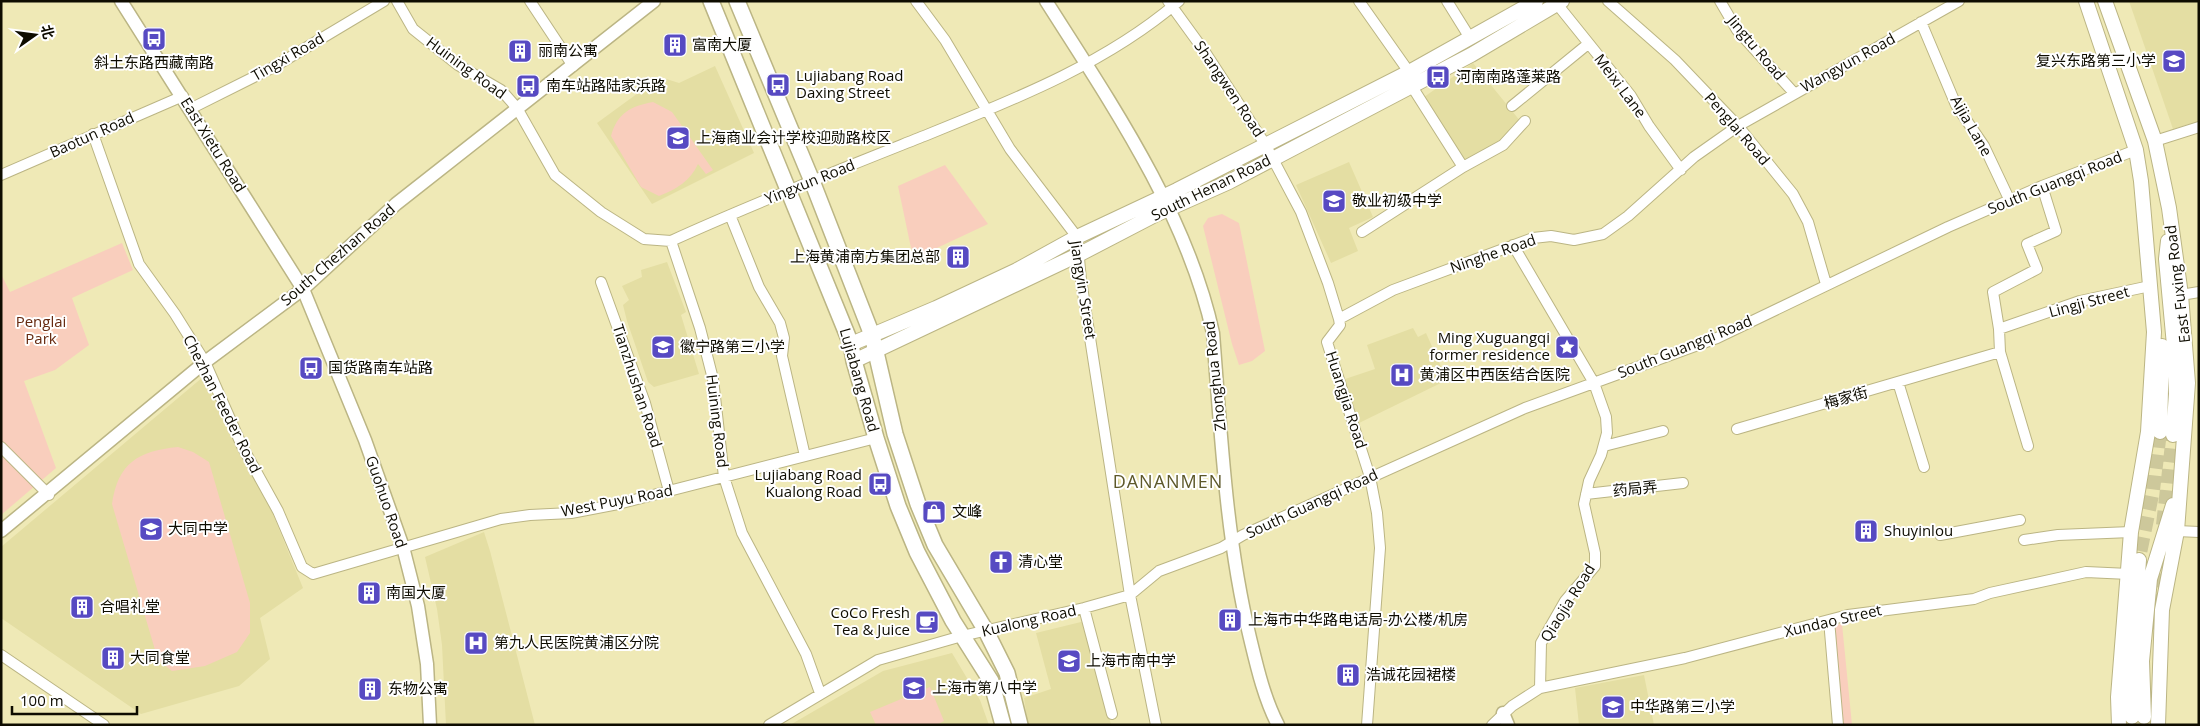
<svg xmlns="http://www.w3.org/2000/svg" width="2200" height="726" font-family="'Open Sans','Noto Sans SC',sans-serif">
<rect width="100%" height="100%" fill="#efe9b6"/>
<path fill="#e4dea3" d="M2129 1H2199V121L2173 129Z
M1473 63 1521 122 1501 142 1464 161 1424 97Z
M715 66 754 153 652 204 597 123 660 77 679 83Z
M1349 162 1373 217 1349 228 1358 251 1331 263 1296 185Z
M667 262 686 312 681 315 699 374 654 387 648 382 627 321 623 305 629 300 622 286 642 277 641 270Z
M1413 328 1418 337 1426 333 1447 380 1357 424 1342 380 1375 369 1367 345Z
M203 377 237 448 272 512 303 588 260 618 270 659 239 686 141 714 1 618V547Z
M484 532 490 551 535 725H446L442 645 437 609 425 557Z
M1085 621 1111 725H1028L1024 698 1051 689 1036 633Z
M952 653 980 700 989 725H790L883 671Z
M1644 675 1654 725H1579L1575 688Z"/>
<path fill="#f9cebd" d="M653 102 672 112 713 170 706 174 698 164C690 181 677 189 659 196L641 187 611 136C617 113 631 106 653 102Z
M945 165 988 224 922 255 911 248 898 186Z
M1222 214 1239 223 1265 351 1252 361 1239 365 1232 344 1203 226 1208 218Z
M122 243 133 270 72 298 89 345 55 370 24 381 56 468 1 515V274L10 292Z
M178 447 193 452 209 462 250 603V633L237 652 205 666 172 671 158 660 112 504C118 463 138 451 178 447Z
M1842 624 1852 725H1842L1834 625Z
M930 687 944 721 936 725H876L870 712Z"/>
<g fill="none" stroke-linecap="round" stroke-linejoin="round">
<path stroke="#cdc89b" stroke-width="14" stroke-dasharray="14 7" stroke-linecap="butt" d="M2163 525 2173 435
M2139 572V558L2153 490 2160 432
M2152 629 2159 561
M2135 703 2137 725"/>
<g stroke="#bbb584" stroke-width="12">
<path id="minor" d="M397 1 413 29 458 65 501 90 517 108 555 175 601 212 644 239 671 241 700 328 713 379 724 477 742 533 806 654 820 693
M530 1 573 66
M916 1 945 40 1010 149 1077 237 1081 280 1130 595 1156 725
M1168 1 1205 52 1265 144 1301 212 1328 283 1339 319 1340 325 1327 342 1370 477 1377 513 1380 548 1367 725
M1359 1 1409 72
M1447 1 1470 38
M1608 1 1675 60 1738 126 1793 194 1808 222 1826 284
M1720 1 1737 30 1794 93
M1557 4 1631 96 1649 126 1681 170
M1921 22 1956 105 1984 146 2010 201
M1411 85 1463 167
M1512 106 1588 44
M190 109 272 68 384 1
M93 134 139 264 175 314 205 362 242 446 278 511 302 567 313 574 501 519 530 515 571 513 618 504 876 438
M2155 141 2199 127
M1 175 183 96
M730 215 759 287 780 323 784 338 782 356 805 456
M1362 232 1463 167 1503 145 1525 121
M671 241C752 204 836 171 919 138 1008 102 1105 65 1179 1
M601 282 645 403 669 491
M2181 295 2199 292
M1339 319 1393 290 1533 238 1551 236 1574 240 1603 234 1628 216 1694 157 1738 126 1959 1
M1999 329 2080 301 2150 286
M1898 382 1924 467
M1737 429 2000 352
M1604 446 1663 431
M2028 446 2000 352 1999 329 1993 292 2037 269 2027 244 2056 231 2042 186
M1 447 49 495
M1586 494 1683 483
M2177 531 2199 532
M1940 535 2020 520
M2024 540 2058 535 2131 532
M1084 608 1112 714
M1829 620 1838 725
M1 655 104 725
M1540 688 1685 658 1848 615 1974 599 1990 593 2086 572 2129 574
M769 725 878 660 962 636 1084 608 1130 595 1159 571 1221 548 1243 535 1525 408 1717 338 1948 227 2042 186 2136 150
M1492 725 1512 706 1540 688 1541 643 1565 601 1595 566V553L1584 504 1589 481 1601 455 1607 433 1606 417 1594 383 1513 245"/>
</g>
<g stroke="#bbb584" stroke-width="15">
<path id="tertiary" d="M121 1 303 289 365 440 403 547 418 606 427 664 430 725
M1046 1C1111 103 1187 214 1213 333 1221 435 1226 539 1250 638 1257 667 1264 698 1278 725
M1 531 205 362 303 289 396 204 654 1
M1503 713 1508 725"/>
</g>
<g stroke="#bbb584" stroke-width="16">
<path id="secondary" d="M2086 1 2136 150 2141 181 2154 332 2148 432 2131 532 2118 697 2119 725
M2105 1 2155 141 2169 208 2181 295 2188 383 2177 531 2162 610 2158 725
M2168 241 2166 259 2174 345 2176 394 2173 435
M851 344 936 308 1017 270 1077 237 1177 190 1409 72 1536 1
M854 361 1080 254 1155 215 1229 182 1471 55 1562 1
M2160 432 2162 346
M2132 717 2131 672 2139 560
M2144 717 2142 661 2150 579 2173 505"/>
</g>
<g stroke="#bbb584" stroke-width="18">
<path id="primary" d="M711 1 851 344 854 361 876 438 898 506 917 552 953 621 991 681 1003 725
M737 1 812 181 872 335 895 434 918 504 935 545 986 631 1007 673 1020 725"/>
</g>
<use href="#minor" stroke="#fff" stroke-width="10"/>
<use href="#tertiary" stroke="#fff" stroke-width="12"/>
<use href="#secondary" stroke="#fff" stroke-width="14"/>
<use href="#primary" stroke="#fff" stroke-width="15"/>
</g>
<defs>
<g id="bus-square" transform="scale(1.25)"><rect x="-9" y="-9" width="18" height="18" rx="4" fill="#574ac2" stroke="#fff"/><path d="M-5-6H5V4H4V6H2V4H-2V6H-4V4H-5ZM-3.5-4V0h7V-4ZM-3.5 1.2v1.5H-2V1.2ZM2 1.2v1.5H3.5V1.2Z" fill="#fff"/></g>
<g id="building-square" transform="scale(1.25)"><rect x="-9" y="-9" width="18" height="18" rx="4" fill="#574ac2" stroke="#fff"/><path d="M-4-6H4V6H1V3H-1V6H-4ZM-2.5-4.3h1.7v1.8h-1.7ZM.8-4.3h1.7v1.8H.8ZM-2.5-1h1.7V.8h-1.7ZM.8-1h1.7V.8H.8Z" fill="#fff"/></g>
<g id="school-square" transform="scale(1.25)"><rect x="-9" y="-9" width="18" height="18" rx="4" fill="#574ac2" stroke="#fff"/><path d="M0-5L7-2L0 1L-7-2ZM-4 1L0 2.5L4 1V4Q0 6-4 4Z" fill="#fff"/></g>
<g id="sight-square" transform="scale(1.25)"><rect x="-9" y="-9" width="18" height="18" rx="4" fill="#574ac2" stroke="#fff"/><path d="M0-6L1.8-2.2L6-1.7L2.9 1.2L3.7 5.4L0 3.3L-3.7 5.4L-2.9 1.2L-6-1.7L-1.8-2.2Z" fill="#fff"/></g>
<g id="hospital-square" transform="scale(1.25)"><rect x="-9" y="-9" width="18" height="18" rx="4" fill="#574ac2" stroke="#fff"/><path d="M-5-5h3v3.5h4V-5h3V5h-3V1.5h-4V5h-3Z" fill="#fff"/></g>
<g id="shop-square" transform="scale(1.25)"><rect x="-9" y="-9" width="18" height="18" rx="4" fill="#574ac2" stroke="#fff"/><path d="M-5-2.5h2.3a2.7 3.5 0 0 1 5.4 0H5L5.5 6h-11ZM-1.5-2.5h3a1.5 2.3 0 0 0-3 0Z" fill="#fff"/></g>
<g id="church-square" transform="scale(1.25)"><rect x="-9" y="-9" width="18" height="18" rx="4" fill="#574ac2" stroke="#fff"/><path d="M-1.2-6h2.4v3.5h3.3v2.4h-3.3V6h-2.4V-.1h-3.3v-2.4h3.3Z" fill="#fff"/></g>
<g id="cafe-square" transform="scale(1.25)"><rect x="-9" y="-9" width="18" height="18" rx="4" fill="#574ac2" stroke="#fff"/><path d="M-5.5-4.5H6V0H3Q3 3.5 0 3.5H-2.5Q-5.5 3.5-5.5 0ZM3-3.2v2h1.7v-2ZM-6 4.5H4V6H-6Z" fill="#fff"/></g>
</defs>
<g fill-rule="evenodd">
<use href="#bus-square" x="154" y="39"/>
<use href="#building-square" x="675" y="45"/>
<use href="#building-square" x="520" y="51"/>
<use href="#school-square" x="2174" y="61"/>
<use href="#bus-square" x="1438" y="77"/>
<use href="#bus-square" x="778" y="85"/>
<use href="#bus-square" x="528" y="86"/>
<use href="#school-square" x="678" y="138"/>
<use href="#school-square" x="1334" y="201"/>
<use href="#building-square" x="958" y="257"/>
<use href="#school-square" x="663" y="347"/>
<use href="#sight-square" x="1567" y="347"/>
<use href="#bus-square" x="311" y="368"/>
<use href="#hospital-square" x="1402" y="375"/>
<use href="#bus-square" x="880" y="484"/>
<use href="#shop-square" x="934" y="512"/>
<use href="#school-square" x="151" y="529"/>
<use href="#building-square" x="1866" y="531"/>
<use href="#church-square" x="1001" y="562"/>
<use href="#building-square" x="369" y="593"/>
<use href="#building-square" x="82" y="607"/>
<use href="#building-square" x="1230" y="620"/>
<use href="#cafe-square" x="927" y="622"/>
<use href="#hospital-square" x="476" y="643"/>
<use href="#building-square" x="113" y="658"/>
<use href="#school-square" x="1069" y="661"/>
<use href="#building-square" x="1348" y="675"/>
<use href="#school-square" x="914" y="688"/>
<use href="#building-square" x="370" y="689"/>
<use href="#school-square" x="1613" y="707"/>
</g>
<g text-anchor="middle" stroke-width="4" stroke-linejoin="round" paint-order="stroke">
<g font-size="15" fill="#0e0c00" stroke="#fff" text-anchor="start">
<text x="692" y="50">富南大厦</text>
<text x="538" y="56">丽南公寓</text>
<text x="2156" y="66" text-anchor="end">复兴东路第三小学</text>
<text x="154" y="68" text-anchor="middle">斜土东路西藏南路</text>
<text x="796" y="81">Lujiabang Road<tspan x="796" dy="17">Daxing Street</tspan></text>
<text x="1456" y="82">河南南路蓬莱路</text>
<text x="546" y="91">南车站路陆家浜路</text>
<text x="696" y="143">上海商业会计学校迎勋路校区</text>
<text x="1352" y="206">敬业初级中学</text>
<text x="940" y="262" text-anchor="end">上海黄浦南方集团总部</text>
<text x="1550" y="343" text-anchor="end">Ming Xuguangqi<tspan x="1550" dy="17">former residence</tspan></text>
<text x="680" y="352">徽宁路第三小学</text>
<text x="328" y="373">国货路南车站路</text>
<text x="1420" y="380">黄浦区中西医结合医院</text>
<text x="862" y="480" text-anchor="end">Lujiabang Road<tspan x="862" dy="17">Kualong Road</tspan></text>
<text x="952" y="517">文峰</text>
<text x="168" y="534">大同中学</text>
<text x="1884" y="536">Shuyinlou</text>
<text x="1018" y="567">清心堂</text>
<text x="386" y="598">南国大厦</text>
<text x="100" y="612">合唱礼堂</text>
<text x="910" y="618" text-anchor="end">CoCo Fresh<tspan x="910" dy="17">Tea &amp; Juice</tspan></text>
<text x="1248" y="625">上海市中华路电话局-办公楼/机房</text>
<text x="494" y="648">第九人民医院黄浦区分院</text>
<text x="130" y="663">大同食堂</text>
<text x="1086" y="666">上海市南中学</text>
<text x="1366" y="680">浩诚花园裙楼</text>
<text x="932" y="693">上海市第八中学</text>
<text x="388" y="694">东物公寓</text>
<text x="1630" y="712">中华路第三小学</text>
</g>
<g font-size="15" fill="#0e0c00" stroke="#fff">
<text transform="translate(1756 48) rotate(50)" y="5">Jingtu Road</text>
<text transform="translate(288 57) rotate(-30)" y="5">Tingxi Road</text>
<text transform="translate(1848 63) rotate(-29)" y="5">Wangyun Road</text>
<text transform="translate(466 68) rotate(36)" y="5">Huining Road</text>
<text transform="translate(1620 86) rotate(53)" y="5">Meixi Lane</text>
<text transform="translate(1229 89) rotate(56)" y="5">Shangwen Road</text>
<text transform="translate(1971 126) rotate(60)" y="5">Aijia Lane</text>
<text transform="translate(1737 129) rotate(49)" y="5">Penglai Road</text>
<text transform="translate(92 135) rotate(-24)" y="5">Baotun Road</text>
<text transform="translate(213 145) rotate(58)" y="5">East Xietu Road</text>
<text transform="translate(810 182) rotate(-22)" y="5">Yingxun Road</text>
<text transform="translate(2055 183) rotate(-22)" y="5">South Guangqi Road</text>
<text transform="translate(1211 188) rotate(-26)" y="5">South Henan Road</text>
<text transform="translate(1493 254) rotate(-19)" y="5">Ninghe Road</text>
<text transform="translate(338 255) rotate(-41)" y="5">South Chezhan Road</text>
<text transform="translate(2178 284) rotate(-97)" y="5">East Fuxing Road</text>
<text transform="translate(1083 290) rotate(81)" y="5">Jiangyin Street</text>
<text transform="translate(2089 302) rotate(-15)" y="5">Lingji Street</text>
<text transform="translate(1685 347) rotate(-22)" y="5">South Guangqi Road</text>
<text transform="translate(1215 376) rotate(-96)" y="5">Zhonghua Road</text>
<text transform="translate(859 380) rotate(74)" y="5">Lujiabang Road</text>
<text transform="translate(637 386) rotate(72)" y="5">Tianzhushan Road</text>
<text transform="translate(1846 398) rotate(-16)" y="5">梅家街</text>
<text transform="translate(1346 400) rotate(72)" y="5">Huangjia Road</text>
<text transform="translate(222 404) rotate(63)" y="5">Chezhan Feeder Road</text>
<text transform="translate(717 421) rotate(83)" y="5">Huining Road</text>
<text transform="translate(1635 489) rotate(-6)" y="5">药局弄</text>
<text transform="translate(617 501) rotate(-11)" y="5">West Puyu Road</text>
<text transform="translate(386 502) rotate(71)" y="5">Guohuo Road</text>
<text transform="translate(1312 504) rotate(-25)" y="5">South Guangqi Road</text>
<text transform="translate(1568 603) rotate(-58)" y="5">Qiaojia Road</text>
<text transform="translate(1029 621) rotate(-13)" y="5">Kualong Road</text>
<text transform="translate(1833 621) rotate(-13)" y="5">Xundao Street</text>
</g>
<g font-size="15" fill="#662a10" stroke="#fff">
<text x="41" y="327">Penglai<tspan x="41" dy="17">Park</tspan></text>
</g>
<g font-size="18" letter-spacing="1" fill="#5d5829" stroke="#fff">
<text x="1168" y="488">DANANMEN</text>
</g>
</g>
<rect width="2200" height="726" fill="none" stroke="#0e0c00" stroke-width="5"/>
<g transform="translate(35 35) rotate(76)" stroke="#ffffff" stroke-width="4" paint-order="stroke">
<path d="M0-4L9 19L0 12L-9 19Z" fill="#0e0c00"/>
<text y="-8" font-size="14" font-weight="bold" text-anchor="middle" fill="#0e0c00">北</text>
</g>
<path d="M12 706v8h125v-8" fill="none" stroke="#0e0c00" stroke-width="2.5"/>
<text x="20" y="706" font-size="15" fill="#0e0c00" stroke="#ffffff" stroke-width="4" paint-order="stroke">100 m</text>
</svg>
